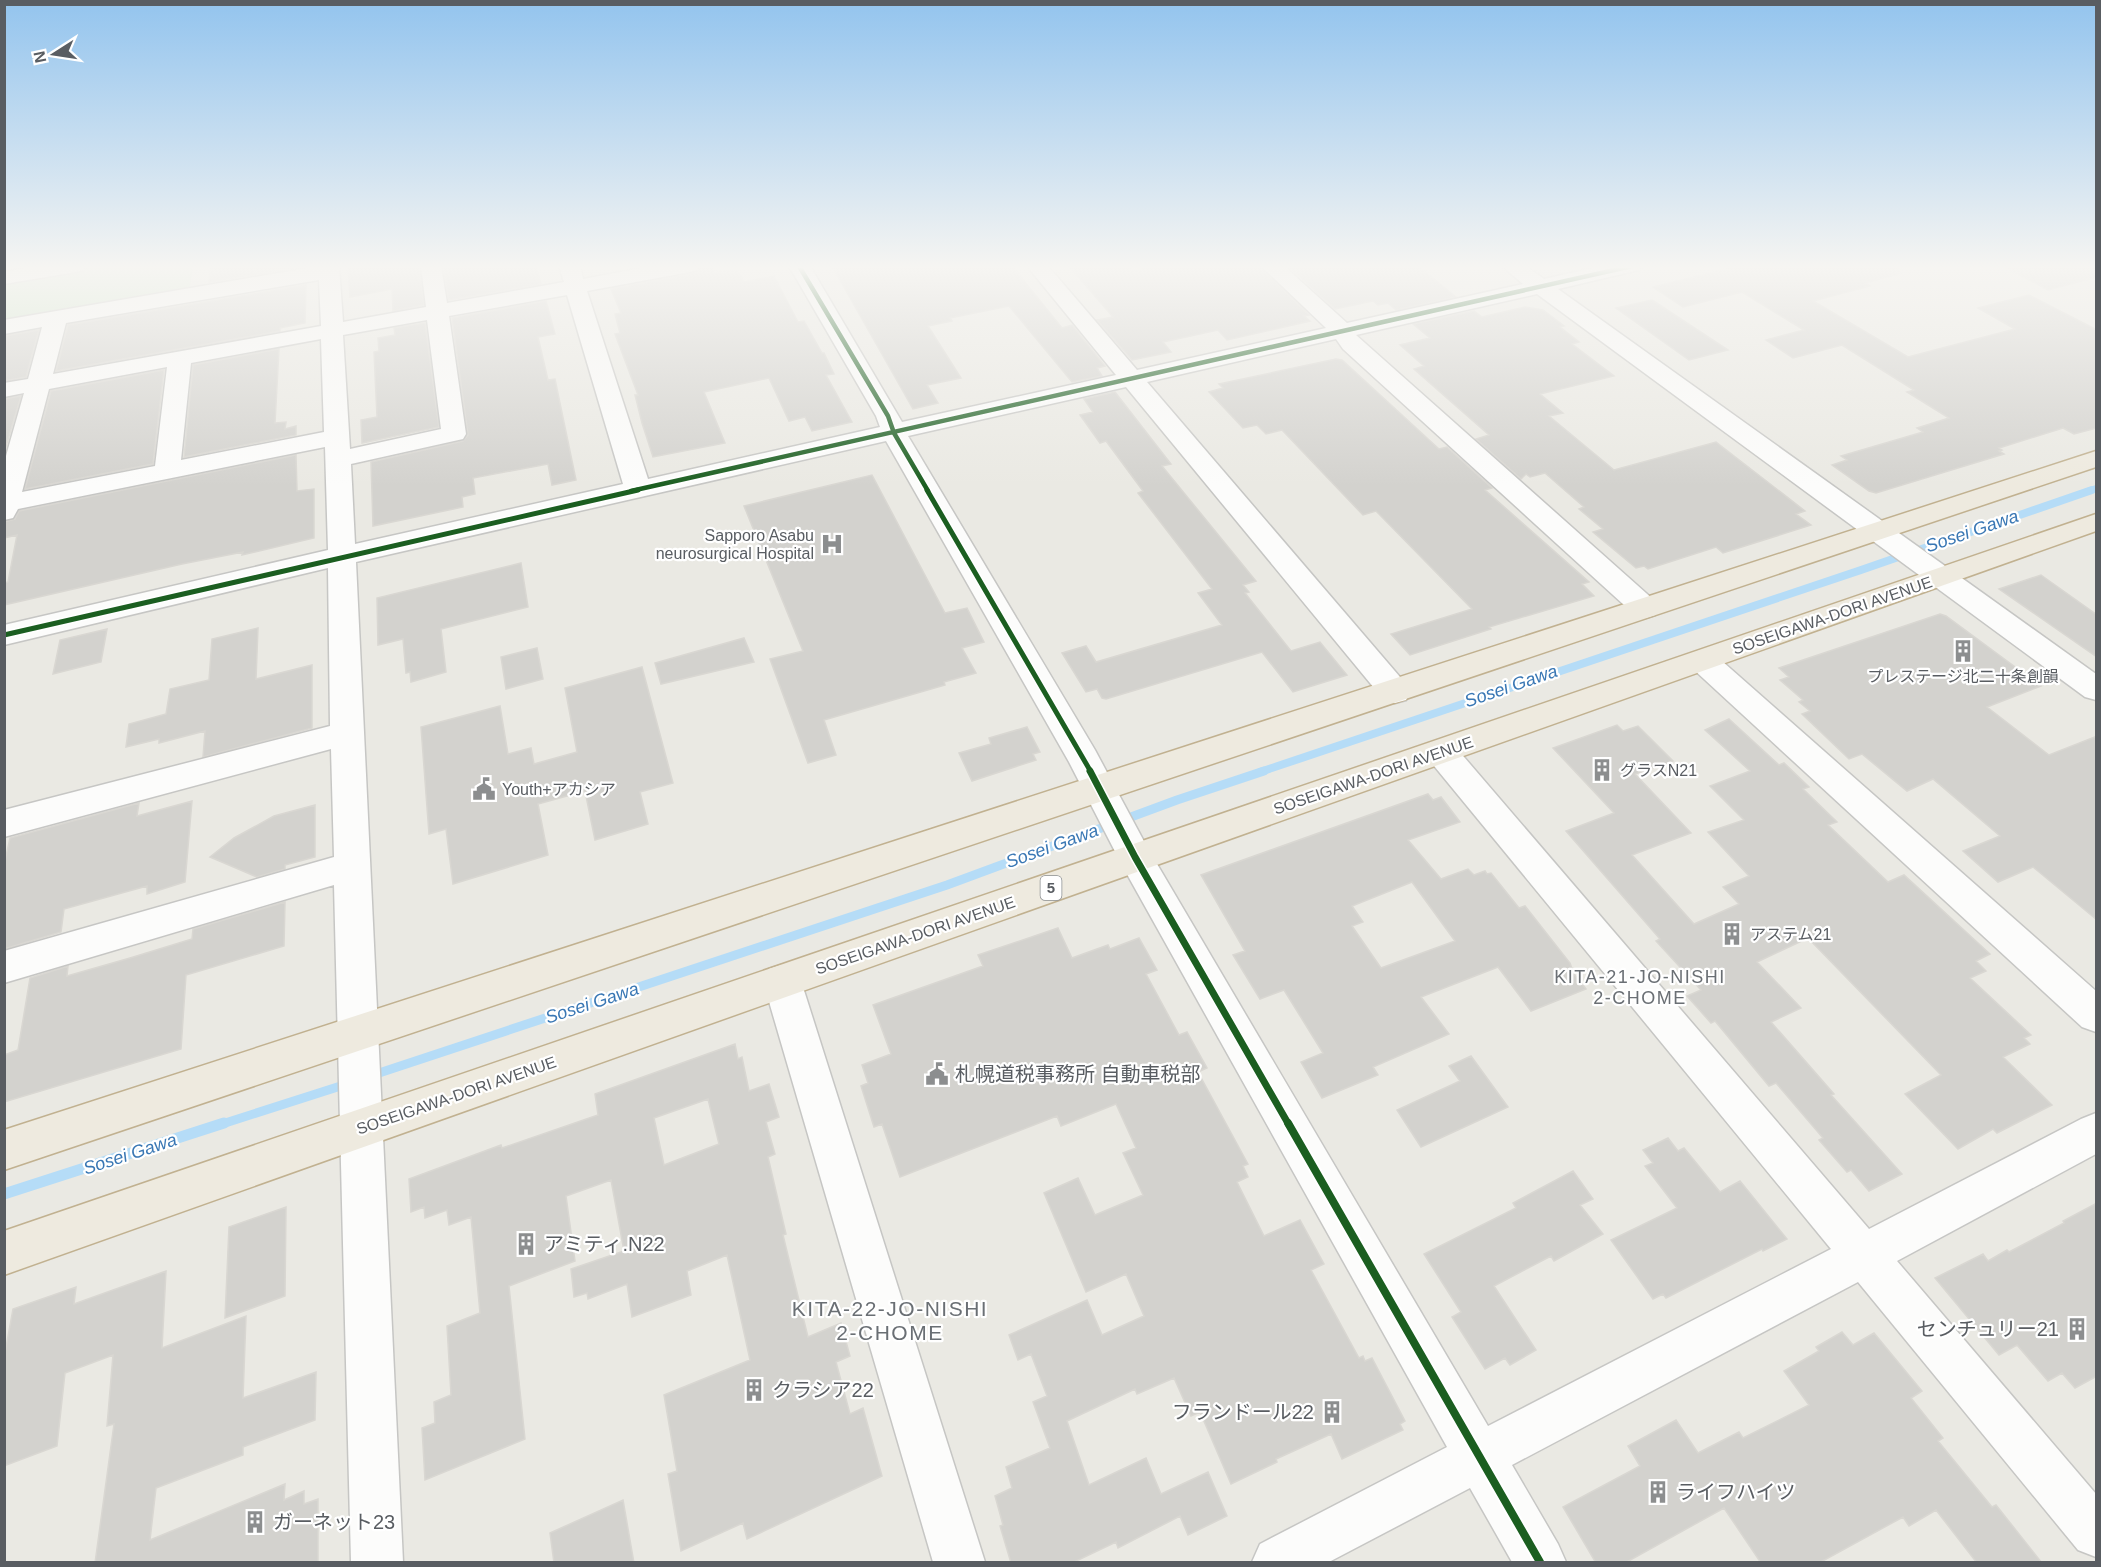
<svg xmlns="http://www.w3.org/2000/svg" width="2101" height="1567" font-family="Helvetica,'Noto Sans JP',sans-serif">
<rect width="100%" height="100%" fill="#eae9e3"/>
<path fill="#d1e7cd" d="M97 266H193L189 293 5 324V281Z"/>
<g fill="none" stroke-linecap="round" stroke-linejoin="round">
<path stroke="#b5dcf7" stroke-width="6" d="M2087 491 2096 488"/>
<path stroke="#b5dcf7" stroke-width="8" d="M1260 772 1861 570 2092 490"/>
<path stroke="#b5dcf7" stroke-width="9" d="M370 1076 947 885 1177 800 1264 771
M219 1125 350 1083"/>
<path stroke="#b5dcf7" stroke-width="11" d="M4 1194 224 1123"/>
</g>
<path fill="#d3d2ce" stroke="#d9d7d2" stroke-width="1.5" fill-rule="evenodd" d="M211 266H303L209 282Z
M348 266H419L424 305 393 311 392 289 350 297Z
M443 266H536L541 284 449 300Z
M702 266H713L714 273 737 269 744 282 774 276 798 322 804 321 822 353H824L834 374 826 375 852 422 812 431 805 417 789 421 769 378 704 392 725 443 653 457 642 423 635 395H638L615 334 620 333 615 314 621 313 611 289 691 274 698 272Z
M832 266H1012L1062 328 1072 325 1105 366 1097 368 1102 376 1072 382 1009 306 950 318 952 321 928 326 961 378 927 385 938 403 913 409Z
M1069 266H1127L1132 271 1153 266H1259L1309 315 1304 316 1310 321 1227 340 1218 330 1163 342 1171 352 1132 360 1097 320 1113 317Z
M1288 266H1418L1456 297 1396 310 1388 303 1378 305 1373 301 1335 309Z
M1739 266H1898L1899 274 1865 283 1870 286 1813 301 1908 357 2015 329 1978 308 2029 295 2097 330V428L2074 434 2063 428 1999 448 2002 450 1999 451 2004 454 1876 493 1869 491 1832 465 1847 460 1841 456 1923 432 1917 428 1949 418 1907 392 1914 390 1842 345 1793 358 1766 340 1804 330 1742 292 1683 307 1653 287Z
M2003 266H2097V277L2048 290Z
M306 285 305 323 280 328V331L56 371 68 325Z
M1652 300 1728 350 1689 360 1616 308Z
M546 301 555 334 538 337 548 380 555 379 576 480 552 485 548 464 473 478 475 494 462 497 463 507 373 526 371 462 463 441 468 435 452 318Z
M1525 307 1543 310 1564 326 1560 327 1579 342 1572 344 1614 376 1540 394 1563 413 1549 416 1614 470 1716 442 1805 511 1796 514 1811 525 1723 553 1716 547 1648 569 1644 566 1636 568 1593 532 1603 529 1579 509 1584 507 1545 473 1530 477 1526 474 1521 479 1476 439 1489 435 1414 369 1424 366 1400 345 1430 338 1413 324 1474 311 1482 317Z
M425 323 439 427 362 443 361 420 377 417 374 352 379 351 378 338 395 335 394 328Z
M39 330 26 377 4 381V336Z
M279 349 275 423 286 422 285 429 296 426V435L184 457 193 365Z
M1336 359 1342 360 1439 449 1447 447 1492 488 1485 490 1589 582 1582 584 1594 596 1489 627 1491 629 1410 655 1391 634 1472 609 1376 511 1363 515 1282 430 1266 434 1257 425 1243 428 1209 392 1223 388 1219 384Z
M164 370 153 464 25 489 51 391Z
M1115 392 1171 464 1162 466 1256 581 1243 585 1249 592 1245 593 1291 651 1320 642 1347 675 1293 692 1262 652 1106 699 1102 698 1097 689 1086 692 1062 653 1086 646 1096 662 1222 625 1198 593 1212 589 1138 493 1143 491 1106 441 1100 443 1080 415 1093 412 1084 399Z
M21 396 4 453V399Z
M296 455 297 491 314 489V538L242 555 243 552 182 564 4 605V583L8 582 17 535 4 538V522L15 519 19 511Z
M872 475 945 613 967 608 984 642 962 648 976 673 944 682 945 685 824 720 836 755 808 763 770 659 803 651 744 506Z
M521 563 528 607 441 629 446 672 411 682 410 672 406 673 403 639 378 645 377 598Z
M2041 575 2097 615V657L1999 589Z
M1940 614 1946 616 2041 686 1987 707 2049 755 2097 736V920L2033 867 1998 882 1963 851 2000 836 1933 779 1907 791 1862 754 1849 759 1802 714 1810 711 1799 702 1803 700 1780 680 1789 677 1779 668Z
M258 628 256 679 312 665V728L203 757 205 731 159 743V739L126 747 129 724 166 714 170 689 209 680 212 639Z
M107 629 101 662 53 674 60 640Z
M744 638 754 662 661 684 655 663Z
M537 648 543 679 506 689 501 657Z
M642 667 673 783 640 792 648 824 595 840 585 791 538 804 548 855 453 884 446 829 429 834 421 727 500 706 508 754 531 748 534 764 577 752 565 688Z
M1729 719 1779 765 1784 763 1809 787 1803 789 1837 822 1828 825 1888 882 1904 875 1990 954 1976 961 1986 971 1970 978 2031 1035 2024 1038 2030 1044 2003 1057 2052 1105 1997 1133 1993 1129 1958 1149 1905 1094 1941 1075 1808 938 1757 962 1801 1008 1771 1022 1834 1094 1831 1095 1902 1174 1869 1191 1851 1170 1847 1172 1819 1140 1823 1138 1776 1083 1769 1086 1715 1021 1711 1023 1687 996 1701 990 1656 941 1660 939 1566 831 1614 813 1553 748 1617 725 1623 731 1638 726 1673 761 1635 774 1691 833 1632 855 1694 924 1739 904 1723 887 1749 876 1708 832 1744 820 1710 786 1750 771 1705 730Z
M1027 727 1040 752 1033 754 1036 760 972 781 959 753 991 744 989 738Z
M1428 794 1433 800 1441 797 1460 822 1408 840 1441 879 1468 869 1474 875 1485 871 1487 874 1491 873 1519 908 1525 906 1570 963 1574 974 1586 989 1531 1011 1498 967 1421 997 1449 1034 1373 1067 1378 1075 1322 1098 1301 1062 1323 1053 1284 990 1260 999 1233 955 1245 951 1201 875ZM1412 882 1455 941 1381 968 1352 926 1363 922 1352 906Z
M192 801 185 882 147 894V886L64 909 61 932 4 949V865L10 838 139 803 137 816Z
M315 805V857L285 865V869L257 877 210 857 234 838 274 816Z
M285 902 284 946 186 975 181 1049 4 1102V1055L18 1050 30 978 68 966 67 976 130 958 192 939 193 929Z
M1058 928 1072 958 1108 945 1110 949 1139 938 1157 970 1146 974 1179 1035 1187 1032 1207 1068 1198 1072 1248 1164 1243 1166 1248 1177 1237 1182 1264 1236 1300 1220 1324 1264 1311 1270 1359 1358 1363 1356 1365 1361 1372 1358 1405 1421 1400 1424 1403 1430 1342 1459 1331 1434 1276 1459 1277 1462 1231 1484 1200 1412 1191 1416 1174 1378 1137 1394 1135 1389 1067 1421 1089 1485 1146 1458 1161 1494 1208 1472 1227 1516 1188 1535 1180 1516 1118 1548 1116 1542 1072 1563H1011L1000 1526 1003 1525 995 1496 1012 1488 1006 1467 1050 1448 1033 1402 1047 1396 1031 1354 1018 1360 1009 1335 1087 1300 1102 1335 1144 1316 1126 1274 1086 1292 1044 1193 1078 1178 1095 1215 1143 1195 1123 1153 1136 1148 1116 1104 1061 1126 1057 1116 900 1177 882 1124 874 1127 861 1086 868 1083 862 1065 891 1054 873 1005 983 966 978 955Z
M735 1044 738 1059 742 1057 749 1091 769 1084 779 1117 766 1122 775 1154 768 1157 786 1234 783 1235 808 1337 841 1323 850 1356 836 1362 850 1414 863 1408 882 1476 747 1539 743 1523 681 1551 668 1474 677 1471 664 1395 750 1360 727 1255 687 1271 691 1295 632 1317 627 1284 588 1299 587 1293 574 1297 571 1269 624 1251 611 1180 566 1196 575 1261 509 1286 525 1439 425 1480 422 1428 435 1423 434 1402 451 1395 447 1326 480 1313 471 1217 449 1225 447 1210 425 1218 424 1207 411 1212 409 1179 501 1145 502 1148 598 1115 595 1094ZM708 1099 719 1144 664 1165 654 1118Z
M1471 1056 1508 1107 1421 1147 1397 1110 1460 1081 1449 1066Z
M1668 1138 1678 1151 1684 1148 1720 1192 1740 1181 1787 1239 1763 1251 1762 1249 1666 1298 1663 1294 1653 1299 1611 1240 1677 1208 1645 1166 1653 1163 1643 1150Z
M1573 1171 1593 1199 1580 1205 1603 1234 1554 1261 1551 1256 1494 1286 1536 1350 1510 1365 1505 1358 1485 1369 1452 1317 1461 1312 1424 1254 1516 1208 1513 1203Z
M2097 1203V1376L2075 1388 2062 1373 2048 1381 2017 1345 1999 1355 1935 1278 1983 1254 1988 1261 2007 1250 2009 1252 2064 1223 2063 1221Z
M286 1207 285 1296 225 1318 229 1227Z
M166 1271 162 1348 246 1316 243 1398 316 1372 315 1420 243 1447V1455L156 1488 150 1540 285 1484 284 1500 304 1491V1504L318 1499V1563H95L114 1424 107 1426 113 1355 65 1373 57 1446 4 1466V1358L13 1309 76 1287 74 1304Z
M1842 1332 1853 1345 1874 1333 1922 1391 1911 1398 1943 1438 1938 1441 1992 1507 1996 1505 2042 1563H1977L1936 1510 1909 1526 1903 1517 1819 1563H1761L1724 1508 1625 1563H1596L1563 1507 1640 1466 1628 1446 1676 1420 1698 1453 1739 1432 1743 1438 1809 1405 1784 1371 1819 1351 1816 1347Z
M623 1500 634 1563H554L550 1533Z"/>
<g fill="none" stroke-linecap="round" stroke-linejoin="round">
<g stroke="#c6c6c4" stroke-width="3">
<path id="minor" d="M36 266H86L83 270 76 272 4 284V272Z
M319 266H339L343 322 426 307 421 266H441L447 303 564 282 559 266H580L583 279 653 266H700L697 270 690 272 587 291 648 479 880 427 876 416 789 266H810L902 422 1116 375 1027 266H1048L1137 370 1326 328 1261 266H1284L1347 323 1523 284 1502 266H1526L1544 279 1602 266H1642L1639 270 1558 289 2096 674V700L2085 697 1537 294 1356 335 1655 601 1659 608 1655 615 1645 618 1635 615 1343 349 1336 339 1147 382 1406 684 1410 692 1406 700 1395 703 1384 700 1126 387 908 436 1095 750 1147 847 1488 1426 1831 1249 1430 761 1425 752 1430 743 1441 740 1452 743 1869 1229 2081 1119 2096 1113V1154L1897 1261 2096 1494V1557L2078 1550 1858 1282 1512 1465 1558 1544 1566 1562H1512L1470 1488 1329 1562H1252L1260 1544 1447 1447 1123 867 1069 762 886 441 356 562 403 1562H351L334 885 4 983V951L334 857 331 749 4 837V810L330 726 328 568 4 645V625L328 550 325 447 18 509 13 518 4 520V463L24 393 4 397V383L28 379 42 327 4 334V320ZM319 280 321 326 53 374 66 323ZM567 295 623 484 355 544 351 464 463 439 466 434 449 316ZM427 320 441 429 350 449 343 335ZM321 339 324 432 181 460 191 363ZM167 367 155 466 22 492 49 389Z
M1703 650 1714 654 2096 991V1032L2082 1027 1692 668 1688 661 1692 654Z
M782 965 795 969 801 981 985 1562H933L763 981 769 969Z"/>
</g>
<g stroke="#c1b190" stroke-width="3">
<path id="highway" d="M2096 451V467L4 1170V1130Z
M2096 514V531L4 1275V1231Z"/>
</g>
<use href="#minor" fill="#fcfcfb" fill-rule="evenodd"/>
<use href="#highway" fill="#eeeadf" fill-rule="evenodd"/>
<g stroke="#fff" stroke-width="8">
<path id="cycleway-far3" d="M799 266 888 416 894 433 928 491
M631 491 1632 266"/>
</g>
<g stroke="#fff" stroke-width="8">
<path id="cycleway-far2" d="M927 490 1091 772
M4 635 638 490"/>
</g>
<g stroke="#fff" stroke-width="10">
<path id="cycleway-far1" d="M1090 771 1135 857 1289 1125"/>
</g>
<g stroke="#fff" stroke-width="12">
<path id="cycleway" d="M1288 1123 1540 1562"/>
</g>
<use href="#cycleway-far3" stroke="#1b5e20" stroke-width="4.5"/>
<use href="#cycleway-far2" stroke="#1b5e20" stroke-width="5"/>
<use href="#cycleway-far1" stroke="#1b5e20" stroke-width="7"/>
<use href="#cycleway" stroke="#1b5e20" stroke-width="8"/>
</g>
<linearGradient id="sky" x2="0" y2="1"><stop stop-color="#93c4ee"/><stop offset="0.55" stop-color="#f6f5f2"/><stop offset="1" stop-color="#f6f5f2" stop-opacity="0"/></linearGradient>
<rect width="2101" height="486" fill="url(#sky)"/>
<defs>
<g id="hospital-bare" transform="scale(1.8)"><path d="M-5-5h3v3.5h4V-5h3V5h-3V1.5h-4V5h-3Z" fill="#8c8e8f" stroke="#fff" stroke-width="2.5" paint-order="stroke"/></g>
<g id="building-bare" transform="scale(1.8)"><path d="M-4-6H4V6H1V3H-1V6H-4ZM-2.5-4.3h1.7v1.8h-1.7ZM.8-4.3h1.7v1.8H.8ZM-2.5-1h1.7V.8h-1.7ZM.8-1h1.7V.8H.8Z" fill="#8c8e8f" stroke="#fff" stroke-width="2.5" paint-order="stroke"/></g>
<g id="civic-bare" transform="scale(1.8)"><path d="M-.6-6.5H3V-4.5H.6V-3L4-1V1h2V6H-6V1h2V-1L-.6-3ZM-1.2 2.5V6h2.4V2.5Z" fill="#8c8e8f" stroke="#fff" stroke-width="2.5" paint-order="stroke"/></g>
</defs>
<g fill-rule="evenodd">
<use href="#hospital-bare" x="832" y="544"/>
<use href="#building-bare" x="1963" y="651"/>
<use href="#building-bare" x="1602" y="770"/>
<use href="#civic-bare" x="484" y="789"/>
<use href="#building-bare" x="1732" y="934"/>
<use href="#civic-bare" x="937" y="1074"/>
<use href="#building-bare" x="526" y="1244"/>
<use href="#building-bare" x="2077" y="1329"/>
<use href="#building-bare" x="754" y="1390"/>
<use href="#building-bare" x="1332" y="1412"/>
<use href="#building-bare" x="1658" y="1492"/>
<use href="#building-bare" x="255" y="1522"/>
</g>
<g text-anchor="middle" stroke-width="4.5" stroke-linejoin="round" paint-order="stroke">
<rect fill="#fff" stroke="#8b8e91" stroke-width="1.5" x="1040.5" y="876" width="21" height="24" rx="4.5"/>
<g font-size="15" font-weight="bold" fill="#595d62">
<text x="1051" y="893">5</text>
</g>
<g font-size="16" fill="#595d62" stroke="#fff" text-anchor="start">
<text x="814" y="541" text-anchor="end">Sapporo Asabu<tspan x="814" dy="18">neurosurgical Hospital</tspan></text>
<text x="1963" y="682" text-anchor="middle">プレステージ北二十条創韻</text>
<text x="1620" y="776">グラスN21</text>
<text x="502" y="795">Youth+アカシア</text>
<text x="1750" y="940">アステム21</text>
</g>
<g font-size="16" fill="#595d62" stroke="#fff">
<text transform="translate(1832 615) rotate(-19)" y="6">SOSEIGAWA-DORI AVENUE</text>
<text transform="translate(1373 775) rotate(-19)" y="6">SOSEIGAWA-DORI AVENUE</text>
<text transform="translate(915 935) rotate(-19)" y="6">SOSEIGAWA-DORI AVENUE</text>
<text transform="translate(456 1095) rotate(-19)" y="6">SOSEIGAWA-DORI AVENUE</text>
</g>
<g font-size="18" font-style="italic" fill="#3977b4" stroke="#fff">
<text transform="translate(1972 531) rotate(-19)" y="6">Sosei Gawa</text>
<text transform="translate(1511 686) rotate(-19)" y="6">Sosei Gawa</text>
<text transform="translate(1052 846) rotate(-20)" y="6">Sosei Gawa</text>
<text transform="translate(592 1003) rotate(-18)" y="6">Sosei Gawa</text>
<text transform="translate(130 1154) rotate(-18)" y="6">Sosei Gawa</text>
</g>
<g font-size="18" letter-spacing="1.5" fill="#6a6f74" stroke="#fff">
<text x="1640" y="983">KITA-21-JO-NISHI<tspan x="1640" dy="21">2-CHOME</tspan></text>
</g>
<g font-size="20" fill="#595d62" stroke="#fff" text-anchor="start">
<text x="955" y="1081">札幌道税事務所 自動車税部</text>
<text x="544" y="1251">アミティ.N22</text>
<text x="2059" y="1336" text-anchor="end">センチュリー21</text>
<text x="772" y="1397">クラシア22</text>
<text x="1314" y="1419" text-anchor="end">フランドール22</text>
<text x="1676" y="1499">ライフハイツ</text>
<text x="273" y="1529">ガーネット23</text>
</g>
<g font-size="21" letter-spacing="1.5" fill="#6a6f74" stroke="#fff">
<text x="890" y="1316">KITA-22-JO-NISHI<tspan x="890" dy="24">2-CHOME</tspan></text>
</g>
</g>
<rect width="2101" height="1567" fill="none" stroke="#595d62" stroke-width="12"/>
<g transform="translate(54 54) rotate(258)" stroke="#ffffff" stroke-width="4.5" paint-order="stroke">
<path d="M0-4.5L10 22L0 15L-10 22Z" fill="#595d62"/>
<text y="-9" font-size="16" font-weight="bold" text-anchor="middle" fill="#595d62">N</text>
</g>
</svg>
